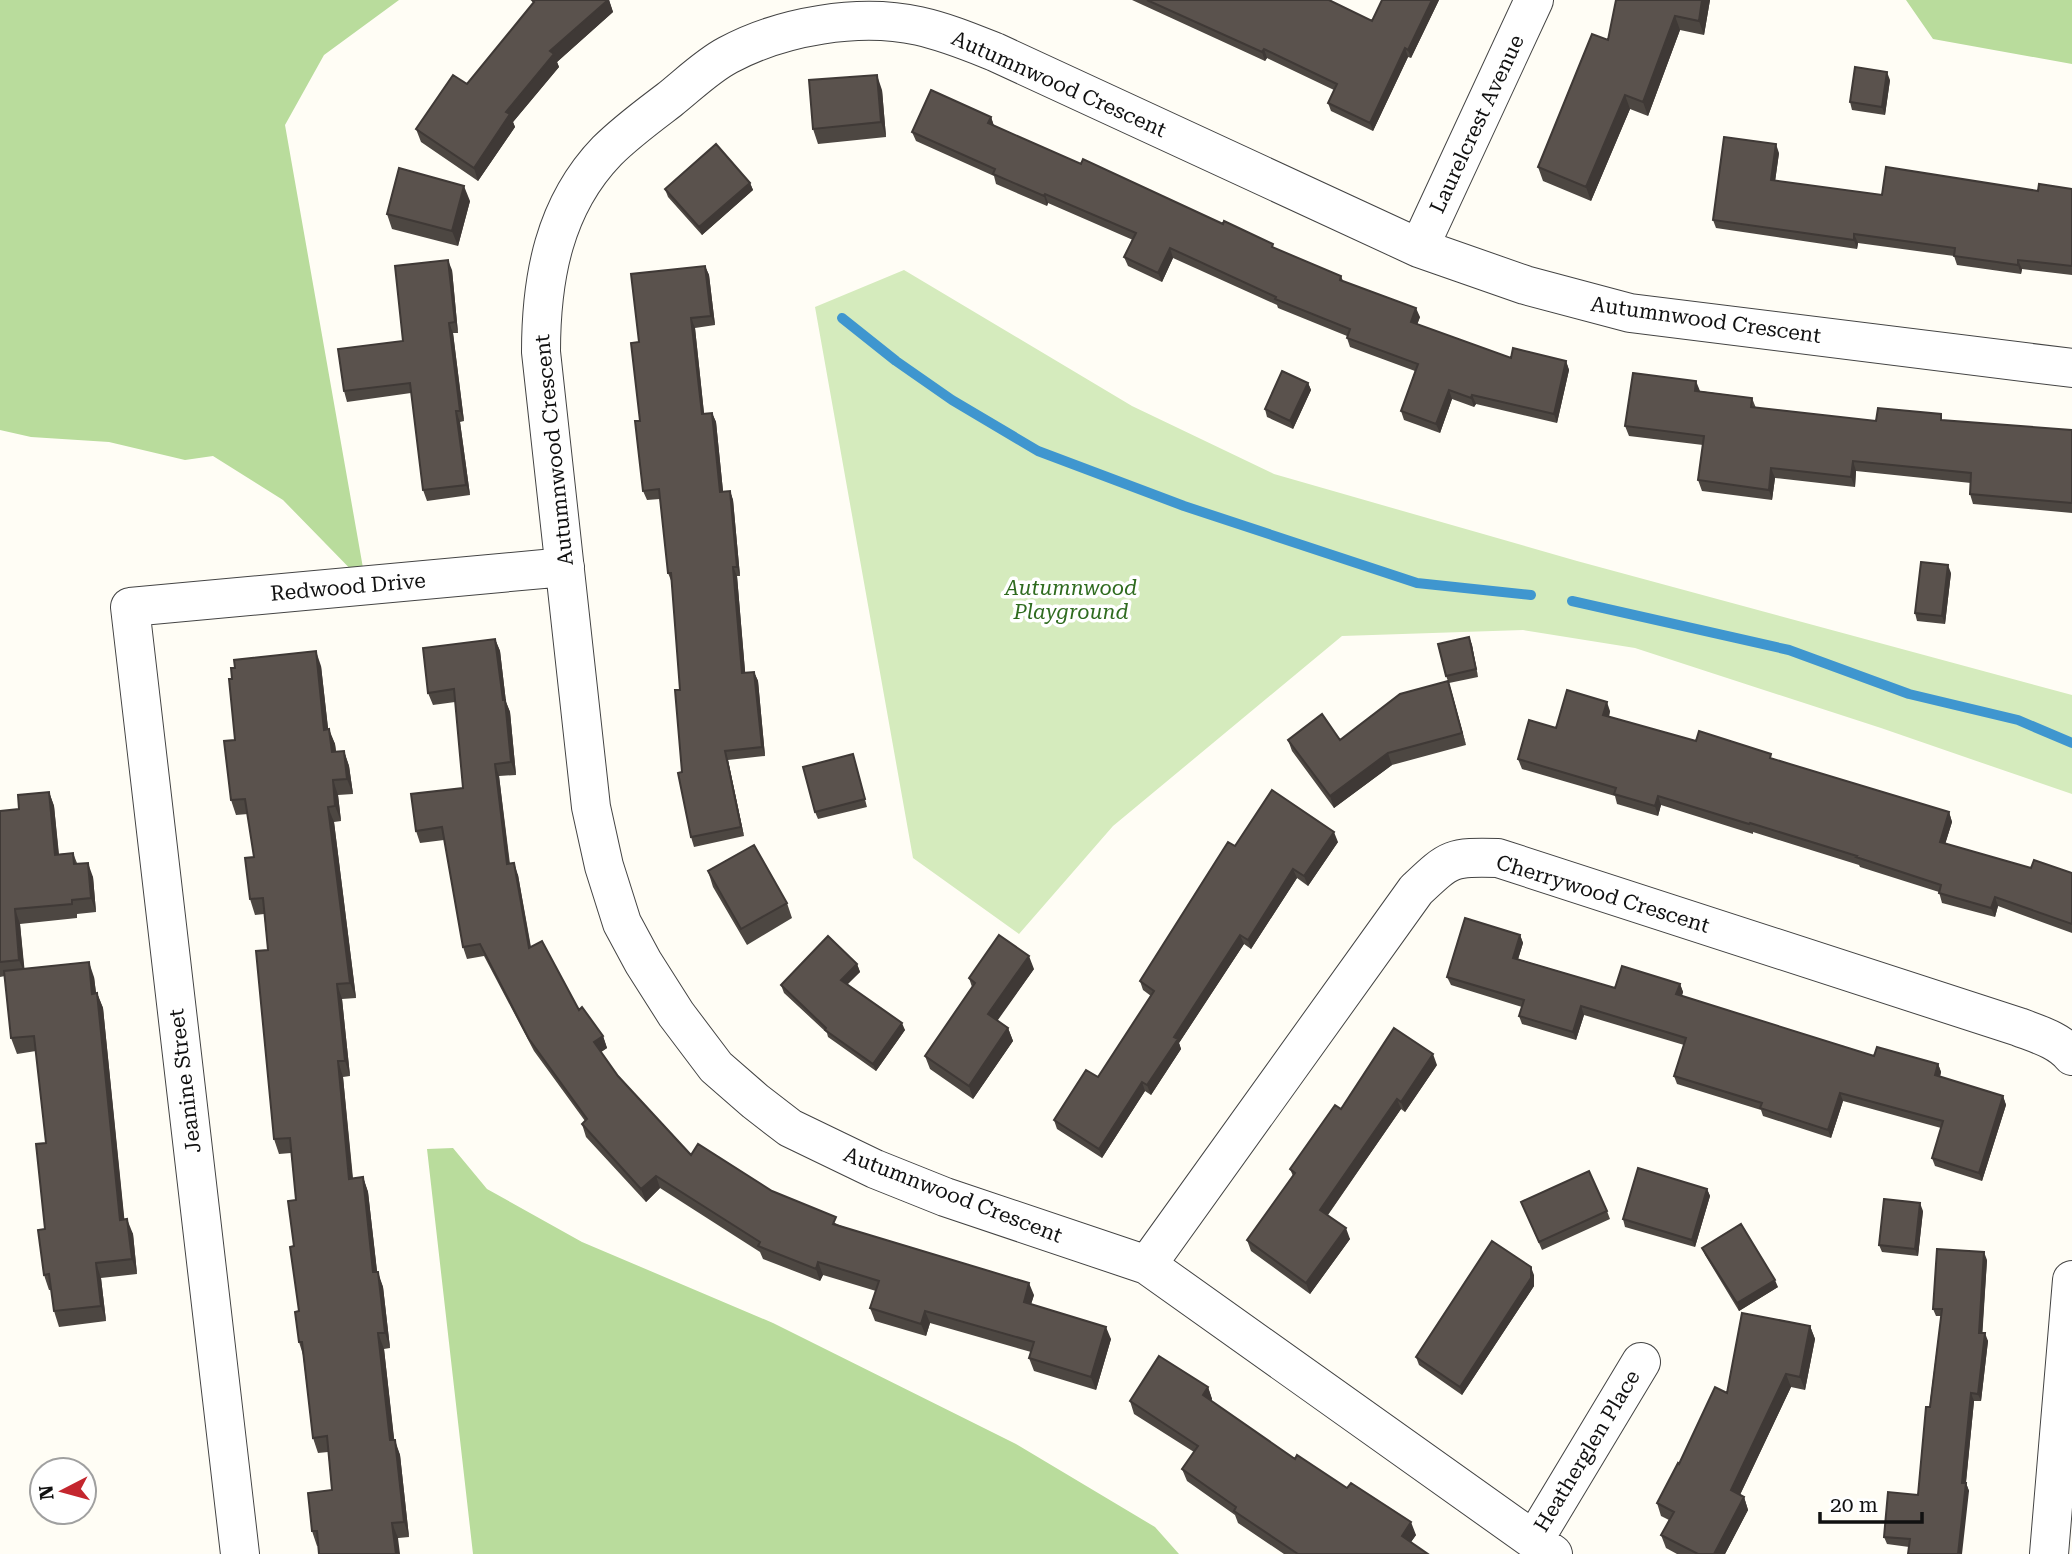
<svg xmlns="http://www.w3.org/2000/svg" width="2072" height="1554" font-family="'Roboto Serif',serif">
<rect width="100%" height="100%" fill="#fffdf5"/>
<path fill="#d5ebbd" d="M904 270 1132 406 1274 474 1577 561 2072 695V794L1881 728 1635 648 1523 630 1342 636 1113 826 1019 934 913 858 815 307Z"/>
<path fill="#b9dc9c" d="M0 0H399L324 55 285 125 366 585 283 500 213 456 185 460 109 442 31 437 0 430Z
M1906 0H2072V64L1933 39Z
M453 1148 487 1189 582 1242 773 1323 1016 1444 1155 1527 1179 1554H473L427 1149Z"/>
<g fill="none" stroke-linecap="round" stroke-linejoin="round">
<path stroke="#3f96cf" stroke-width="10" d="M842 318 896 361 952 400 1038 451 1184 506 1417 583 1531 595
M1572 601 1789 650 1909 694 2018 720 2072 743"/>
<g stroke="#444" stroke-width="40">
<path id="minor" d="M1419 248 1534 0
M1147 1265 1416 890C1450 858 1450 857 1498 858L2019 1027C2037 1034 2059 1040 2072 1056
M1534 1540 1641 1362
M240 1554 130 607 565 567
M1553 1554 1147 1265 945 1197 875 1169 790 1128 755 1101 716 1067 676 1014 643 962 622 923 604 866 591 807 541 352C541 278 554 206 607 151 626 132 648 116 669 100 688 85 707 66 728 55 782 26 859 13 919 26 946 32 970 42 995 52L1419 248 1525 285 1630 313 2072 368
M2049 1554 2072 1280"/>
</g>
<use href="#minor" stroke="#fff" stroke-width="38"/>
</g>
<path fill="#4d4742" d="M532 0H609L613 12 557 62 559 67 513 122 515 127 478 181 421 142 416 129 467 84 533 3Z
M1132 0H1329L1372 21 1382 0H1439L1411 58 1408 57 1373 131 1331 111 1328 103 1334 90 1267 58 1265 61Z
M1616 0H1710L1704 35 1680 30 1648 116 1630 109 1591 201 1543 181 1538 167 1608 40Z
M1890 80 1885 115 1852 110 1850 102Z
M882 90 886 137 818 144 813 129Z
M991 117 994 126 1275 249 1341 276 1343 281 1420 317 1417 325 1511 358 1566 361 1569 370 1557 423 1476 404 1474 407 1452 399 1440 433 1404 420 1401 411 1415 371 1350 347 1347 338V336L1278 308 1277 305 1173 258 1162 282 1128 266 1124 257 1133 240 1048 203 1047 206 996 184 994 176 916 141 912 132Z
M1779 153 1775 181 1882 195 2038 191 2072 189V275L2022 269 2021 274 1957 265 1954 256 1858 243 1857 249 1716 228 1713 220Z
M750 183 753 190 702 235 668 197 665 189Z
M470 201 458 246 392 229 387 214Z
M705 266 709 275 715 325 695 328 704 413H712L716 422 723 491H730L733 500 740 576H737L745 672H754L758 681 765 756 728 760 744 836 694 847 691 837 682 772 680 690 672 583 668 573 660 499 647 500 643 491 640 421 639 342Z
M452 270 458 333H453L464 421 460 422 470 495 427 501 423 490 411 393 347 402 344 391 403 341Z
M1308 383 1311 390 1293 429 1267 417 1265 409Z
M1700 391 1752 398 1756 408 1876 421 1943 420 2072 430V513L1973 504 1970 494 1971 483 1856 471 1855 487 1775 478 1772 500 1702 491 1698 480 1703 445 1629 436 1625 426Z
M1951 573 1945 624 1917 621 1915 613Z
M1469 637 1472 645 1478 677 1449 683 1466 745 1392 765 1334 808 1292 751 1288 740H1340L1448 681 1446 676Z
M495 639 500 651 506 702 510 712 516 775 499 776 510 864 518 875 531 947 579 1010 603 1036 607 1048 601 1052 618 1076 691 1155 772 1191 839 1225 1034 1295 1031 1304 1111 1339 1096 1390 1034 1371 1029 1358 1031 1352 930 1323 926 1336 875 1321 870 1308 876 1291 823 1275 820 1281 763 1259 760 1252 660 1188 646 1202 586 1137 582 1124 585 1121 534 1051 484 956 467 959 463 947 444 840 420 843 416 831 463 788 455 702 433 705 428 693Z
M321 666 328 729 335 744 336 752 344 751 349 766 353 794 338 795 341 821 334 822 356 998 342 999 350 1076 343 1077 353 1178 363 1177 368 1192 377 1272 383 1287 390 1348 384 1349 394 1440 400 1455 409 1537 317 1546 312 1531 332 1490 328 1452 318 1453 313 1438 303 1355 299 1342V1311L294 1246 296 1200 291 1153 279 1154 274 1139 268 950 264 914 255 915 250 899 254 857 248 814 236 815 231 800 235 740 232 679Z
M1610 711 1609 717 1696 741 1773 759 1949 812 1952 822 1945 844 2031 868 2072 873V933L1998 906 1995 917 1942 903 1939 892 1860 867 1859 865 1753 832V834L1661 805 1658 816 1617 804 1615 796 1522 769 1518 759 1556 728Z
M853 754 867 807 818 819 815 812Z
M49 792 54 806 59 854 73 853 77 863 93 877 96 912 77 914V918L20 924 24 969 94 977 96 993H97L103 1008 124 1219 133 1234 137 1274 101 1278 106 1321 59 1327 54 1311 51 1290H49L44 1275 45 1229 46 1143 36 1051 17 1054 11 1038 5 976 0 977V811L19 809Z
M1338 842 1308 886 1297 878 1251 949 1244 944 1179 1043 1181 1049 1151 1095 1145 1091 1102 1158 1057 1129 1054 1120 1098 1077 1151 996 1143 990 1140 981 1235 846Z
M708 871 787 903 792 918 747 945 713 887Z
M1520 935 1523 943 1518 959 1615 988 1680 984 1683 992 1682 996 1874 1056 1938 1064 1941 1072 1940 1077 2003 1096 2006 1105 1982 1181 1935 1166 1932 1158 1941 1128 1843 1101 1831 1138 1763 1116 1761 1110 1677 1084 1674 1076 1684 1045 1584 1015 1576 1040 1522 1024 1519 1016 1522 1007 1451 985 1447 977Z
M857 964 860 972 847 984 905 1030 876 1071 828 1037 827 1033 784 993 781 985Z
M1034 969 997 1020 1008 1028 1013 1041 973 1099 930 1069 925 1056 972 987 969 978Z
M1437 1065 1405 1112 1401 1109 1328 1215 1350 1239 1310 1294 1251 1251 1247 1240 1293 1176 1290 1169 1341 1109Z
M1707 1189 1710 1196 1695 1247 1625 1227 1623 1219Z
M1521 1202 1607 1211 1610 1219 1542 1250Z
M1923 1211 1918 1256 1882 1252 1879 1245Z
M1702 1248 1778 1287 1739 1311 1705 1255Z
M1987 1260 1982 1333 1988 1341 1981 1401H1974L1966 1483 1969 1491 1909 1547 1887 1544 1884 1537 1918 1495 1941 1316H1936L1933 1309Z
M1534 1275V1286L1462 1395 1419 1365 1416 1357Z
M1810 1326 1815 1339 1805 1390 1791 1387 1740 1495 1744 1497 1748 1510 1725 1554H1677L1666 1548 1661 1535 1669 1520 1661 1516 1657 1503 1679 1464 1727 1393Z
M1208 1387 1212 1399 1211 1401 1295 1459 1416 1535 1411 1542 1428 1554H1284L1238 1523 1235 1515 1187 1481 1182 1469 1194 1452 1134 1414 1130 1401Z"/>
<path fill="#3f3936" d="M608 0H609L613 12 557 62 559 67 513 122 515 127 478 181 474 168 506 112 550 51Z
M1432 0H1439L1411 58 1408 50Z
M1702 0H1710L1704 35 1699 21Z
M1675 16 1680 30 1648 116 1643 102Z
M1405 48 1408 57 1373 131 1370 123Z
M1264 49 1267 58 1265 61 1262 52Z
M1887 72 1890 80 1885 115 1882 107Z
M877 75 882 90 886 137 881 122Z
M1625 95 1630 109 1591 201 1586 187Z
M991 117 994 126 988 123Z
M1776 144 1779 153 1774 189 1771 180Z
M750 183 753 190 702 235 699 227Z
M464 186 470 201 458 246 452 231Z
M1045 194 1048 203 1047 206 1044 196Z
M1854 234 1858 243 1857 249 1854 240Z
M1170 248 1173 258 1162 282 1158 273Z
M448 260 452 270 458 333 455 322Z
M2018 260 2022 269 2021 274 2018 265Z
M705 266 709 275 715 325 711 316Z
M1416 308 1420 317 1414 332 1411 322Z
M691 318 695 328 705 423 702 414Z
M449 323 453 333 464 421 460 411Z
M1566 361 1569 370 1557 423 1554 414Z
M1696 381 1700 391H1695Z
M1308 383 1311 390 1293 429 1290 421Z
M1449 390 1452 399 1440 433 1436 424Z
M1472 395 1476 404 1474 407 1471 398Z
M456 411 460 422 470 495 466 485Z
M712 413 716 422 724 501 720 492Z
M1853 461 1856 471 1855 487 1851 477Z
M1771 468 1775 478 1772 500 1769 490Z
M730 491 733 500 740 576 737 567Z
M1948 565 1951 573 1945 624 1942 616Z
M733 567 737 576 746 682 742 673Z
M1469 637 1472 645 1478 677 1476 669Z
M495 639 500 651 506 702 510 712 516 775 511 762Z
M316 651 321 666 330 745 324 730Z
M754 672 758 681 765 756 762 747Z
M1448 681 1452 693 1466 745 1462 733Z
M1607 702 1610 711 1607 724 1603 715Z
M329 729 335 744 338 767 332 752Z
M344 751 349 766 353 794 347 779Z
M725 751 728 760 744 836 741 827Z
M1388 753 1392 765 1334 808 1330 796Z
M495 764 499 776 511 877 507 864Z
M333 780 338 795 341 821 335 806Z
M49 792 54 806 60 869 55 855Z
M1658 796 1661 805 1658 816 1655 806Z
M328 807 334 822 356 998 350 983Z
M1949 812 1952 822 1943 851 1940 842Z
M1334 832 1338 842 1308 886 1304 876Z
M88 863 93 877 96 912 91 898Z
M514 863 518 875 533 961 529 948Z
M1293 869 1297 878 1251 949 1248 940Z
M1995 897 1998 906 1995 917 1991 908Z
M15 909 20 924 25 974 19 960Z
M1240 935 1244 944 1179 1043 1181 1049 1151 1095 1147 1085 1174 1037Z
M1520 935 1523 943 1516 966 1513 958Z
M1029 956 1034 969 993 1027 988 1014Z
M89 962 94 977 98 1009 92 994Z
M857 964 860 972 844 988 841 980Z
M337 984 342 999 350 1076 345 1061Z
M1680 984 1683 992 1679 1002 1676 994Z
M97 993 103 1008 126 1235 120 1220Z
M1581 1006 1584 1015 1576 1040 1573 1032Z
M902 1023 905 1030 876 1071 873 1064Z
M1008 1028 1013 1041 973 1099 969 1086Z
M603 1036 607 1048 598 1054 594 1042Z
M1433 1054 1437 1065 1405 1112 1401 1102Z
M338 1061 343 1077 354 1194 349 1179Z
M1938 1064 1941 1072 1938 1084 1935 1075Z
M1142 1082 1145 1091 1102 1158 1099 1149Z
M1840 1093 1843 1101 1831 1138 1828 1130Z
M2003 1096 2006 1105 1982 1181 1979 1173Z
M1397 1099 1401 1109 1324 1220 1320 1210Z
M656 1176 660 1188 646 1202 641 1189Z
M363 1177 368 1192 379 1288 373 1272Z
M1707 1189 1710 1196 1695 1247 1692 1240Z
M1920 1203 1923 1211 1918 1256 1915 1249Z
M127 1219 133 1234 137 1274 132 1259Z
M1346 1228 1350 1239 1310 1294 1306 1283Z
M1984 1252 1987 1260 1982 1340 1979 1333Z
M818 1262 823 1275 820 1281 816 1269Z
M96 1263 101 1278 106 1321 101 1306Z
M1531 1267 1534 1275V1286L1462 1395 1460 1387Z
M378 1272 383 1287 390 1348 385 1333Z
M1775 1280 1778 1287 1739 1311 1737 1303Z
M1029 1283 1034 1295 1028 1314 1024 1302Z
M925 1311 930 1323 926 1336 921 1324Z
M1810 1326 1815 1339 1805 1390 1800 1377Z
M1106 1327 1111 1339 1096 1390 1091 1377Z
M378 1333 384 1349 396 1455 390 1440Z
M1985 1333 1988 1341 1981 1401 1978 1394Z
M1786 1374 1791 1387 1736 1503 1731 1490Z
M1208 1387 1212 1399 1207 1407 1203 1395Z
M1971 1393 1974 1401 1965 1491 1962 1483Z
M395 1440 400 1455 409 1537 404 1522Z
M1966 1483 1969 1491 1962 1554H1958Z
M1744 1497 1748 1510 1725 1554H1714Z
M1411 1522 1416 1535 1406 1549 1402 1536Z
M392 1523 398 1538 400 1554H396Z"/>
<path fill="#5a524d" stroke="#3f3936" stroke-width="2" d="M532 0H608L550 51 554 54 506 112 510 114 474 168 416 129 453 75 467 84 534 2Z
M1147 0H1329L1372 21 1382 0H1432L1408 50 1405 48 1370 123 1328 103 1337 84 1264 49 1262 52Z
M1616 0H1702L1699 21 1675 16 1643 102 1625 95 1586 187 1538 167 1592 34 1608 40Z
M1855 67 1887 72 1882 107 1850 102Z
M877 75 881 122 813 129 809 80Z
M931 90 991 117 988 123 1081 164 1083 159 1223 224 1224 221 1273 244 1272 247 1341 276 1340 280 1416 308 1411 322 1511 358 1513 348 1566 361 1554 414 1472 395 1471 398 1449 390 1436 424 1401 411 1418 364 1347 338 1350 329 1275 299 1276 297 1170 248 1158 273 1124 257 1136 233 1045 194 1044 196 993 174 995 169 912 132Z
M1724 137 1776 144 1771 180 1882 195 1886 167 2038 191 2039 184 2072 189V266L2018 260V265L1954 256 1955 248 1854 234V240L1713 220Z
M716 144 750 183 699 227 665 189Z
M399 168 464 186 452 231 387 214Z
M448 260 455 322 449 323 460 411H456L466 485 423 490 410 383 344 391 338 349 403 341 395 266Z
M705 266 711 316 691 318 702 414 712 413 720 492 730 491 737 567H733L742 673 754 672 762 747 725 751 741 827 691 837 678 773 682 772 675 690H680L671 573H668L659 489 643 491 635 421H640L631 343 639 342 631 274Z
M1282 371 1308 383 1290 421 1265 409Z
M1633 373 1696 381 1695 391 1752 398 1751 407 1876 421 1878 408 1941 414V420L2072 430V503L1970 494 1971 473 1853 461 1851 477 1771 468 1769 490 1698 480 1704 436 1625 426Z
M1921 562 1948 565 1942 616 1915 613Z
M1469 637 1476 669 1446 676 1438 644Z
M495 639 503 700H505L511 762 495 764 507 864 514 863 529 948 542 941 579 1010 582 1007 603 1036 594 1042 618 1076 691 1155 698 1144 772 1191 836 1217 833 1224 1029 1283 1024 1302 1106 1327 1091 1377 1029 1358 1034 1342 925 1311 921 1324 870 1308 879 1281 818 1262 816 1269 758 1246 760 1242 656 1176 641 1189 582 1124 587 1119 529 1039 480 944 463 947 442 827 416 831 411 794 463 788 454 689 428 693 423 648Z
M316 651 324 730 329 729 332 752 344 751 347 779 333 780 335 806 328 807 350 983 337 984 345 1061H338L349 1179 363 1177 373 1272H378L385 1333H378L390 1440H395L404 1522 392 1523 396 1554H319L317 1531H312L308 1493 332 1490 327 1436 313 1438 302 1342H299L295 1312 299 1311 290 1247 294 1246 288 1201 296 1200 290 1138 274 1139 256 951 268 950 263 898 250 899 245 858 254 857 245 799 231 800 224 741 235 740 229 679H232L231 668H235L234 660Z
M1448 681 1462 733 1388 753 1330 796 1288 740 1322 714 1340 740 1400 694Z
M1567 690 1607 702 1603 715 1696 741 1699 731 1771 754 1770 758 1949 812 1940 842 2031 868 2034 860 2072 873V924L1995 897 1991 908 1939 893 1941 885 1856 857 1857 856 1750 823 1749 824 1658 796 1655 806 1614 794 1616 788 1518 759 1529 720 1556 728Z
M853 754 865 799 815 812 803 767Z
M1272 790 1334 832 1304 876 1293 869 1248 940 1240 935 1174 1037 1178 1039 1147 1085 1142 1082 1099 1149 1054 1120 1086 1070 1098 1077 1154 991 1140 981 1228 842 1235 846Z
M49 792 55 855 73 853 74 864 88 863 91 898 72 900V904L15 909 19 960 0 962V811L19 809 18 795Z
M754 845 787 903 741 929 708 871Z
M1465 918 1520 935 1513 958 1615 988 1622 966 1680 984 1676 994 1874 1056 1877 1047 1938 1064 1935 1075 2003 1096 1979 1173 1932 1158 1943 1121 1840 1093 1828 1130 1760 1108 1762 1103 1674 1076 1686 1038 1581 1006 1573 1032 1519 1016 1524 1000 1447 977Z
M999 935 1029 956 988 1014 1008 1028 969 1086 925 1056 975 983 969 978Z
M828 936 857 964 841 980 902 1023 873 1064 825 1030 826 1028 781 985Z
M89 962 92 994 97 993 120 1220 127 1219 132 1259 96 1263 101 1306 54 1311 49 1274 44 1275 38 1230 45 1229 36 1144 46 1143 34 1036 11 1038 4 971Z
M1394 1028 1433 1054 1401 1102 1397 1099 1320 1210 1346 1228 1306 1283 1247 1240 1295 1173 1290 1169 1335 1105 1341 1109Z
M1638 1168 1707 1189 1692 1240 1623 1219Z
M1589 1171 1607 1211 1539 1242 1521 1202Z
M1884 1199 1920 1203 1915 1249 1879 1245Z
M1741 1224 1775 1280 1737 1303 1702 1248Z
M1492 1241 1531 1267V1278L1460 1387 1416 1357Z
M1937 1249 1984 1252 1979 1333H1985L1978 1394 1971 1393 1962 1483H1966L1958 1554H1908L1910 1539 1884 1537 1888 1492 1918 1495 1926 1407H1930L1942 1309H1933Z
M1742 1313 1810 1326 1800 1377 1786 1374 1731 1490 1744 1497 1714 1554H1698L1661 1535 1674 1512 1657 1503 1678 1463 1679 1464 1715 1387 1727 1393Z
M1159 1356 1208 1387 1203 1395 1295 1459 1297 1455 1347 1488 1351 1483 1411 1522 1402 1536 1428 1554H1298L1234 1511 1236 1507 1182 1469 1198 1446 1130 1401Z"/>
<g text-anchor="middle" stroke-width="7" stroke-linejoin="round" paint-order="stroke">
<g font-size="21" fill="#111" stroke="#fff">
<text transform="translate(1059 84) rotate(24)" y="7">Autumnwood Crescent</text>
<text transform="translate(1477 124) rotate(-65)" y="7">Laurelcrest Avenue</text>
<text transform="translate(1706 320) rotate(8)" y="7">Autumnwood Crescent</text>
<text transform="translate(554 450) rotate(-96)" y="7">Autumnwood Crescent</text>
<text transform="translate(348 587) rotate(-5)" y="7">Redwood Drive</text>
<text transform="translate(1603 894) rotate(17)" y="7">Cherrywood Crescent</text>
<text transform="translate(185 1081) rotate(-97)" y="7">Jeanine Street</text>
<text transform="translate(953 1195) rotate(21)" y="7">Autumnwood Crescent</text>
<text transform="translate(1587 1451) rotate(-59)" y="7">Heatherglen Place</text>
</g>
<g font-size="21" font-style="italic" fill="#2f6b1f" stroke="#fff">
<text x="1071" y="595">Autumnwood<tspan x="1071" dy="24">Playground</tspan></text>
</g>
</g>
<g transform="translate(63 1491) rotate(264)"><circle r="33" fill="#ffffff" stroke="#a0a0a0" stroke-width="2"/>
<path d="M0-5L12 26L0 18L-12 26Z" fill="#c4262e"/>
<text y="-10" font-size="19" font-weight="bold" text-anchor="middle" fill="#111111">N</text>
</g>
<path d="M1820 1512v10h102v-10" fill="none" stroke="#111111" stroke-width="3.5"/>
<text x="1830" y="1512" font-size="21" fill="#111111" stroke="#ffffff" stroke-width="5" paint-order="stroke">20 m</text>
</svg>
